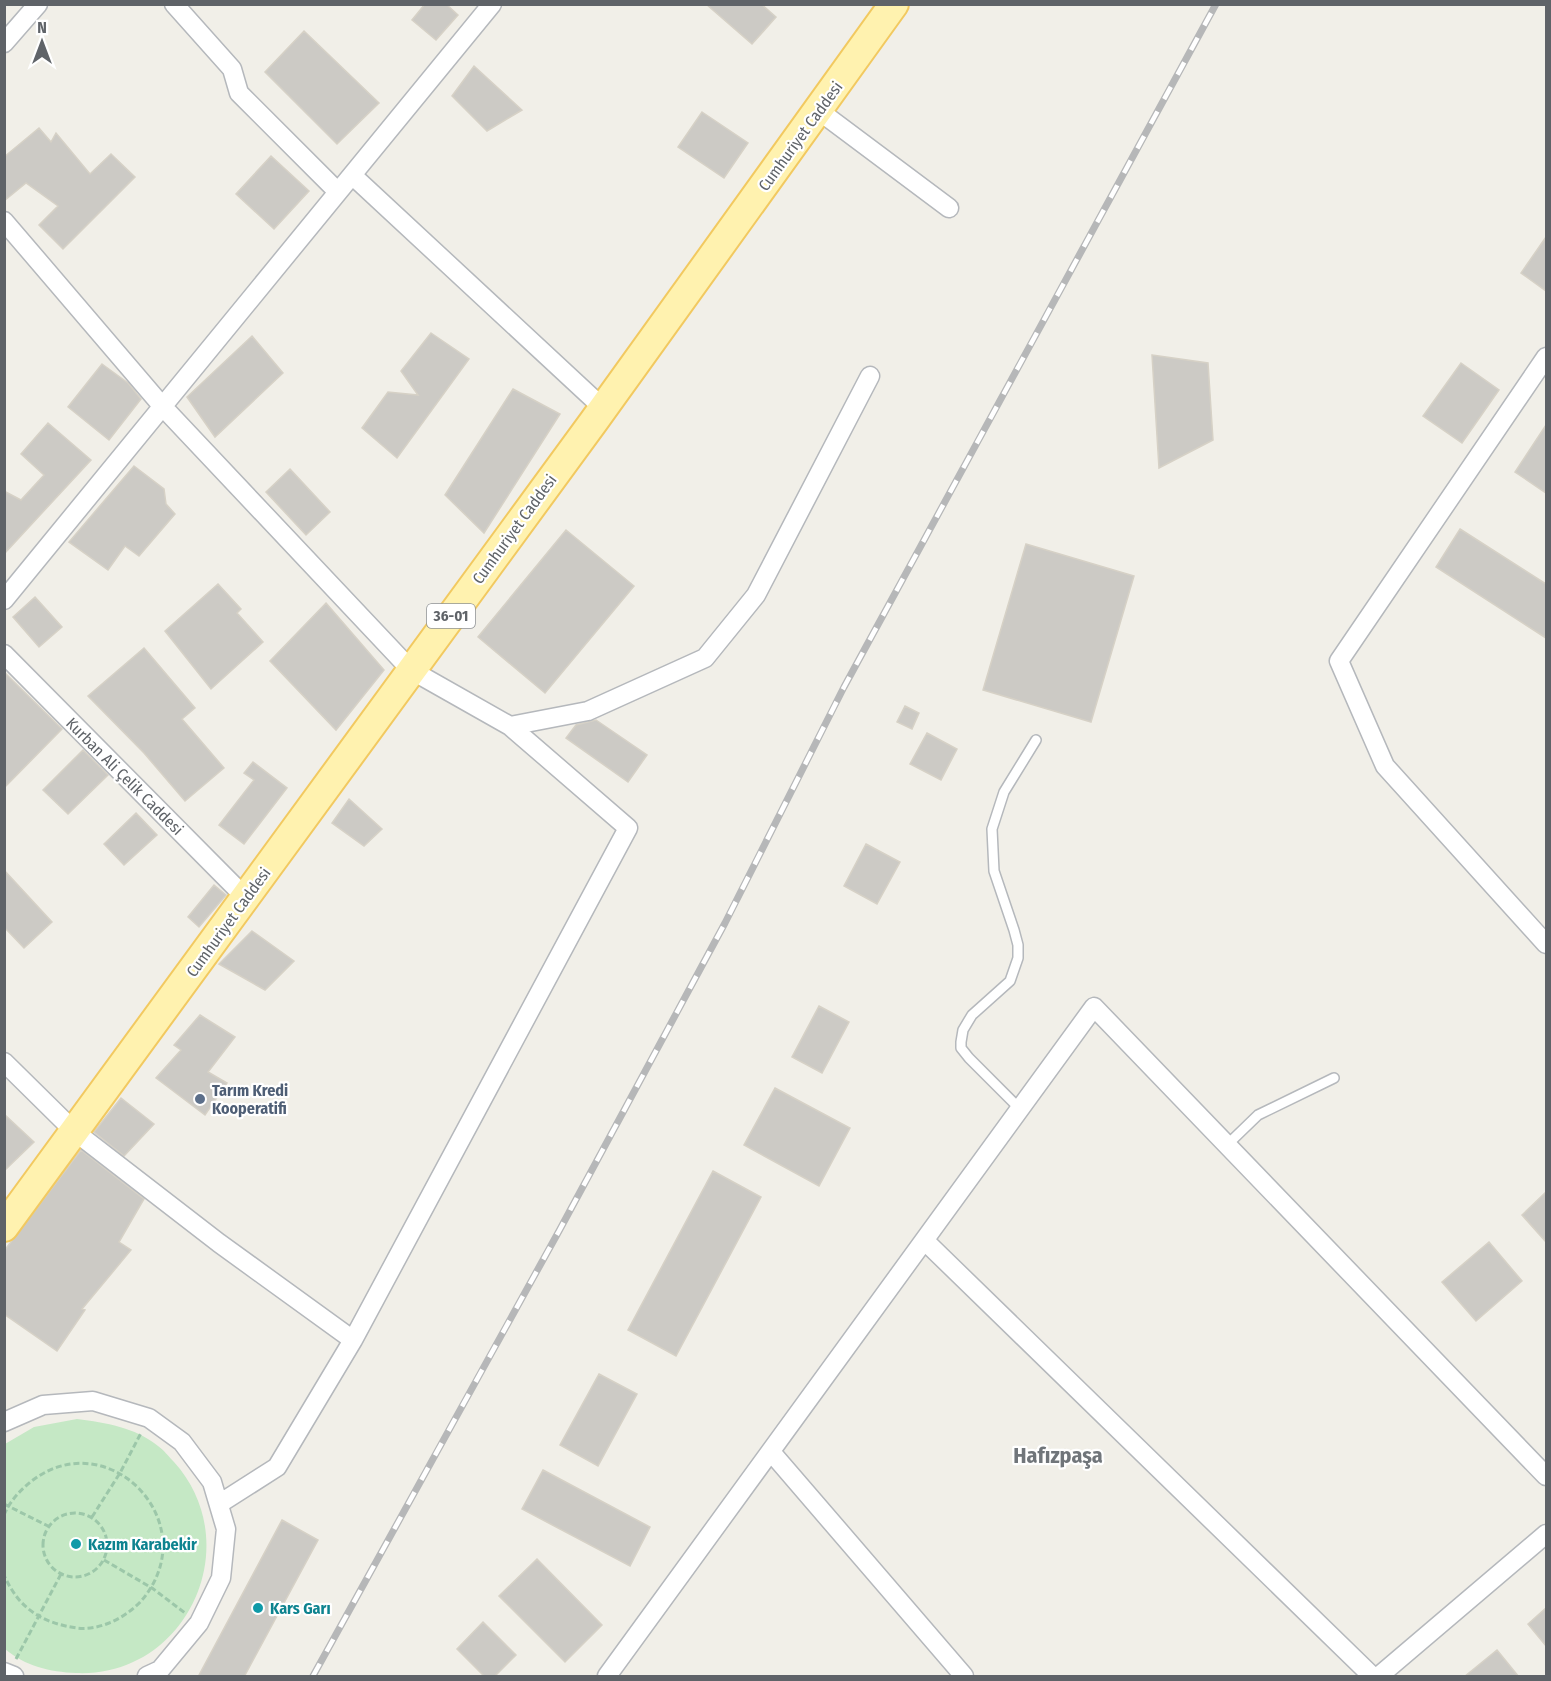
<svg xmlns="http://www.w3.org/2000/svg" width="1551" height="1681" font-family="'Fira Sans Condensed',sans-serif">
<rect width="100%" height="100%" fill="#f1efe8"/>
<path fill="#c5e8c5" d="M77 1419C107 1423 134 1427 158 1446 164 1450 169 1457 174 1462 248 1544 187 1678 76 1673 50 1672 25 1666 5 1649V1444L34 1427Z"/>
<path fill="#cccac5" stroke="#d6d1c6" stroke-width="1.5" d="M425 4H446L458 15 436 40 412 20Z
M706 4H761L776 17 752 44Z
M304 31 379 103 337 144 265 72Z
M474 66 522 110 487 131 452 96Z
M702 112 748 143 724 178 678 147Z
M39 128 51 142 56 133 90 174 111 154 135 177 63 249 39 225 58 206 26 183 4 201V157Z
M271 156 309 191 274 229 236 194Z
M1546 237V291L1521 273Z
M431 333 469 359 397 458 362 428 388 392 418 395 401 371Z
M252 336 283 373 215 437 187 397Z
M1152 355 1208 363 1213 440 1159 468Z
M1461 363 1499 390 1462 443 1423 416Z
M102 364 128 383 141 399 109 440 68 407Z
M513 389 560 414 484 533 445 495Z
M48 423 91 460 4 554V491L21 500 44 475 21 454Z
M1546 425V493L1515 472Z
M134 466 164 489 166 504 175 514 139 556 125 546 108 570 69 542Z
M290 469 330 512 306 535 266 492Z
M1460 529 1546 584V638L1436 567Z
M566 530 634 586 545 693 478 637Z
M1026 544 1134 576 1091 722 983 690Z
M218 584 241 609 237 613 263 642 211 689 165 631Z
M35 597 62 627 39 647 13 617Z
M326 603 384 670 336 730 270 661Z
M144 648 195 708 182 719 224 768 185 801 144 753 88 696Z
M4 672 62 729 4 788Z
M905 706 919 713 912 729 897 722Z
M596 720 647 755 628 782 566 738 576 725Z
M927 733 957 749 941 780 910 764Z
M83 750 108 775 68 814 43 790Z
M253 762 287 788 244 844 219 825 254 780 244 773Z
M349 799 382 829 364 846 332 823Z
M136 813 157 835 124 865 104 844Z
M866 844 900 862 877 904 844 886Z
M4 870 52 922 24 948 4 927Z
M214 885 226 895 199 927 188 917Z
M252 931 294 961 265 990 219 964Z
M819 1006 849 1022 822 1073 792 1057Z
M200 1015 235 1037 208 1072 227 1083 205 1115 156 1078 181 1050 174 1045Z
M775 1088 850 1128 819 1186 744 1145Z
M121 1098 154 1124 124 1156 94 1132Z
M4 1114 34 1142 4 1171Z
M81 1150 144 1199 119 1242 131 1250 82 1309 85 1310 57 1351 4 1314V1251Z
M713 1171 761 1197 676 1356 628 1330Z
M1546 1192V1242L1522 1215Z
M1489 1242 1522 1281 1476 1321 1442 1282Z
M599 1374 637 1394 598 1466 560 1445Z
M543 1470 650 1527 630 1566 522 1509Z
M282 1520 318 1540 244 1677H198Z
M537 1559 602 1625 565 1662 499 1596Z
M1546 1608V1646L1528 1624Z
M483 1622 516 1655 494 1677H485L457 1649Z
M1497 1650 1519 1677H1464Z"/>
<g fill="none" stroke-linecap="round" stroke-linejoin="round">
<g stroke="#b5b8bc" stroke-width="12">
<path id="service" d="M1020 1109 969 1058 961 1048V1042L963 1030 972 1015 1010 981 1018 958V945L1014 930 994 871 992 829 1004 792 1036 740
M1227 1145 1258 1115 1334 1078"/>
</g>
<g stroke="#b5b8bc" stroke-width="21">
<path id="minor" d="M174 4 232 69 239 93 338 192
M4 43 38 4
M818 110 949 208
M352 175 603 408
M4 221 163 407 411 670 510 726 628 828 353 1340 277 1467 219 1504
M1546 357 1339 661 1385 766 1546 944
M4 600 492 4
M4 654 245 897
M510 726 588 711 705 658 756 595 870 376
M4 1062 74 1131 219 1243 353 1340
M925 1241 1372 1676
M4 1422 43 1405 93 1401 149 1418 182 1442 212 1482 226 1529 221 1578 199 1623 160 1670 147 1676
M772 1453 964 1676
M4 1672 14 1676
M607 1676 1094 1007 1546 1476
M1379 1676 1546 1534"/>
</g>
<g stroke="#f2c960" stroke-width="32">
<path id="primary" d="M4 1227 594 421 894 4"/>
</g>
<path stroke="#9cc7a9" stroke-width="3" stroke-dasharray="6 3" stroke-linecap="butt" d="M4 1504 48 1526
M43 1545a32 32 0 1 1 64 0a32 32 0 1 1-64 0Z
M4 1515C10 1501 21 1489 33 1480 110 1423 206 1524 142 1600 127 1617 100 1631 77 1628 42 1623 19 1609 4 1575
M92 1517 120 1473 141 1433
M104 1560 152 1588 185 1613
M16 1659 61 1574"/>
<use href="#service" stroke="#fff" stroke-width="9"/>
<use href="#minor" stroke="#fff" stroke-width="18"/>
<use href="#primary" stroke="#fff2af" stroke-width="28"/>
<g stroke="#b6b7b8" stroke-width="7">
<path id="rail" d="M313 1676 559 1231 725 923 844 687 1216 4"/>
</g>
<use href="#rail" stroke="#fff" stroke-width="4.5" stroke-dasharray="14" stroke-linecap="butt"/>
</g>
<circle fill="#5c6f8a" stroke="#fff" stroke-width="2" cx="200" cy="1099" r="6"/>
<g fill="#0f9aa8" stroke="#fff" stroke-width="2">
<circle cx="76" cy="1544" r="6"/>
<circle cx="258" cy="1608" r="6"/>
</g>
<g text-anchor="middle" stroke-width="4.5" stroke-linejoin="round" paint-order="stroke">
<rect fill="#fff" stroke="#8f9295" stroke-width="1.5" x="427" y="604" width="48" height="24" rx="4.5"/>
<g font-size="15" font-weight="bold" fill="#5f6368">
<text x="451" y="621">36-01</text>
</g>
<g font-size="16" fill="#5f6368" stroke="#fff">
<text transform="translate(800 136) rotate(-54)" y="6">Cumhuriyet Caddesi</text>
<text transform="translate(514 529) rotate(-54)" y="6">Cumhuriyet Caddesi</text>
<text transform="translate(125 776) rotate(45)" y="6">Kurban Ali Çelik Caddesi</text>
<text transform="translate(228 922) rotate(-54)" y="6">Cumhuriyet Caddesi</text>
</g>
<g font-size="16" font-weight="bold" fill="#4e5e75" stroke="#fff" text-anchor="start">
<text x="212" y="1096">Tarım Kredi<tspan x="212" dy="18">Kooperatifi</tspan></text>
</g>
<g font-size="16" font-weight="bold" fill="#0d838f" stroke="#fff" text-anchor="start">
<text x="88" y="1550">Kazım Karabekir</text>
<text x="270" y="1614">Kars Garı</text>
</g>
<g font-size="22" font-weight="bold" fill="#70757a" stroke="#fff">
<text x="1058" y="1463">Hafızpaşa</text>
</g>
</g>
<rect width="1551" height="1681" fill="none" stroke="#5f6368" stroke-width="12"/>
<g transform="translate(42 42)" stroke="#ffffff" stroke-width="4.5" paint-order="stroke">
<path d="M0-4.5L10 22L0 15L-10 22Z" fill="#5f6368"/>
<text y="-9" font-size="16" font-weight="bold" text-anchor="middle" fill="#5f6368">N</text>
</g>
</svg>
